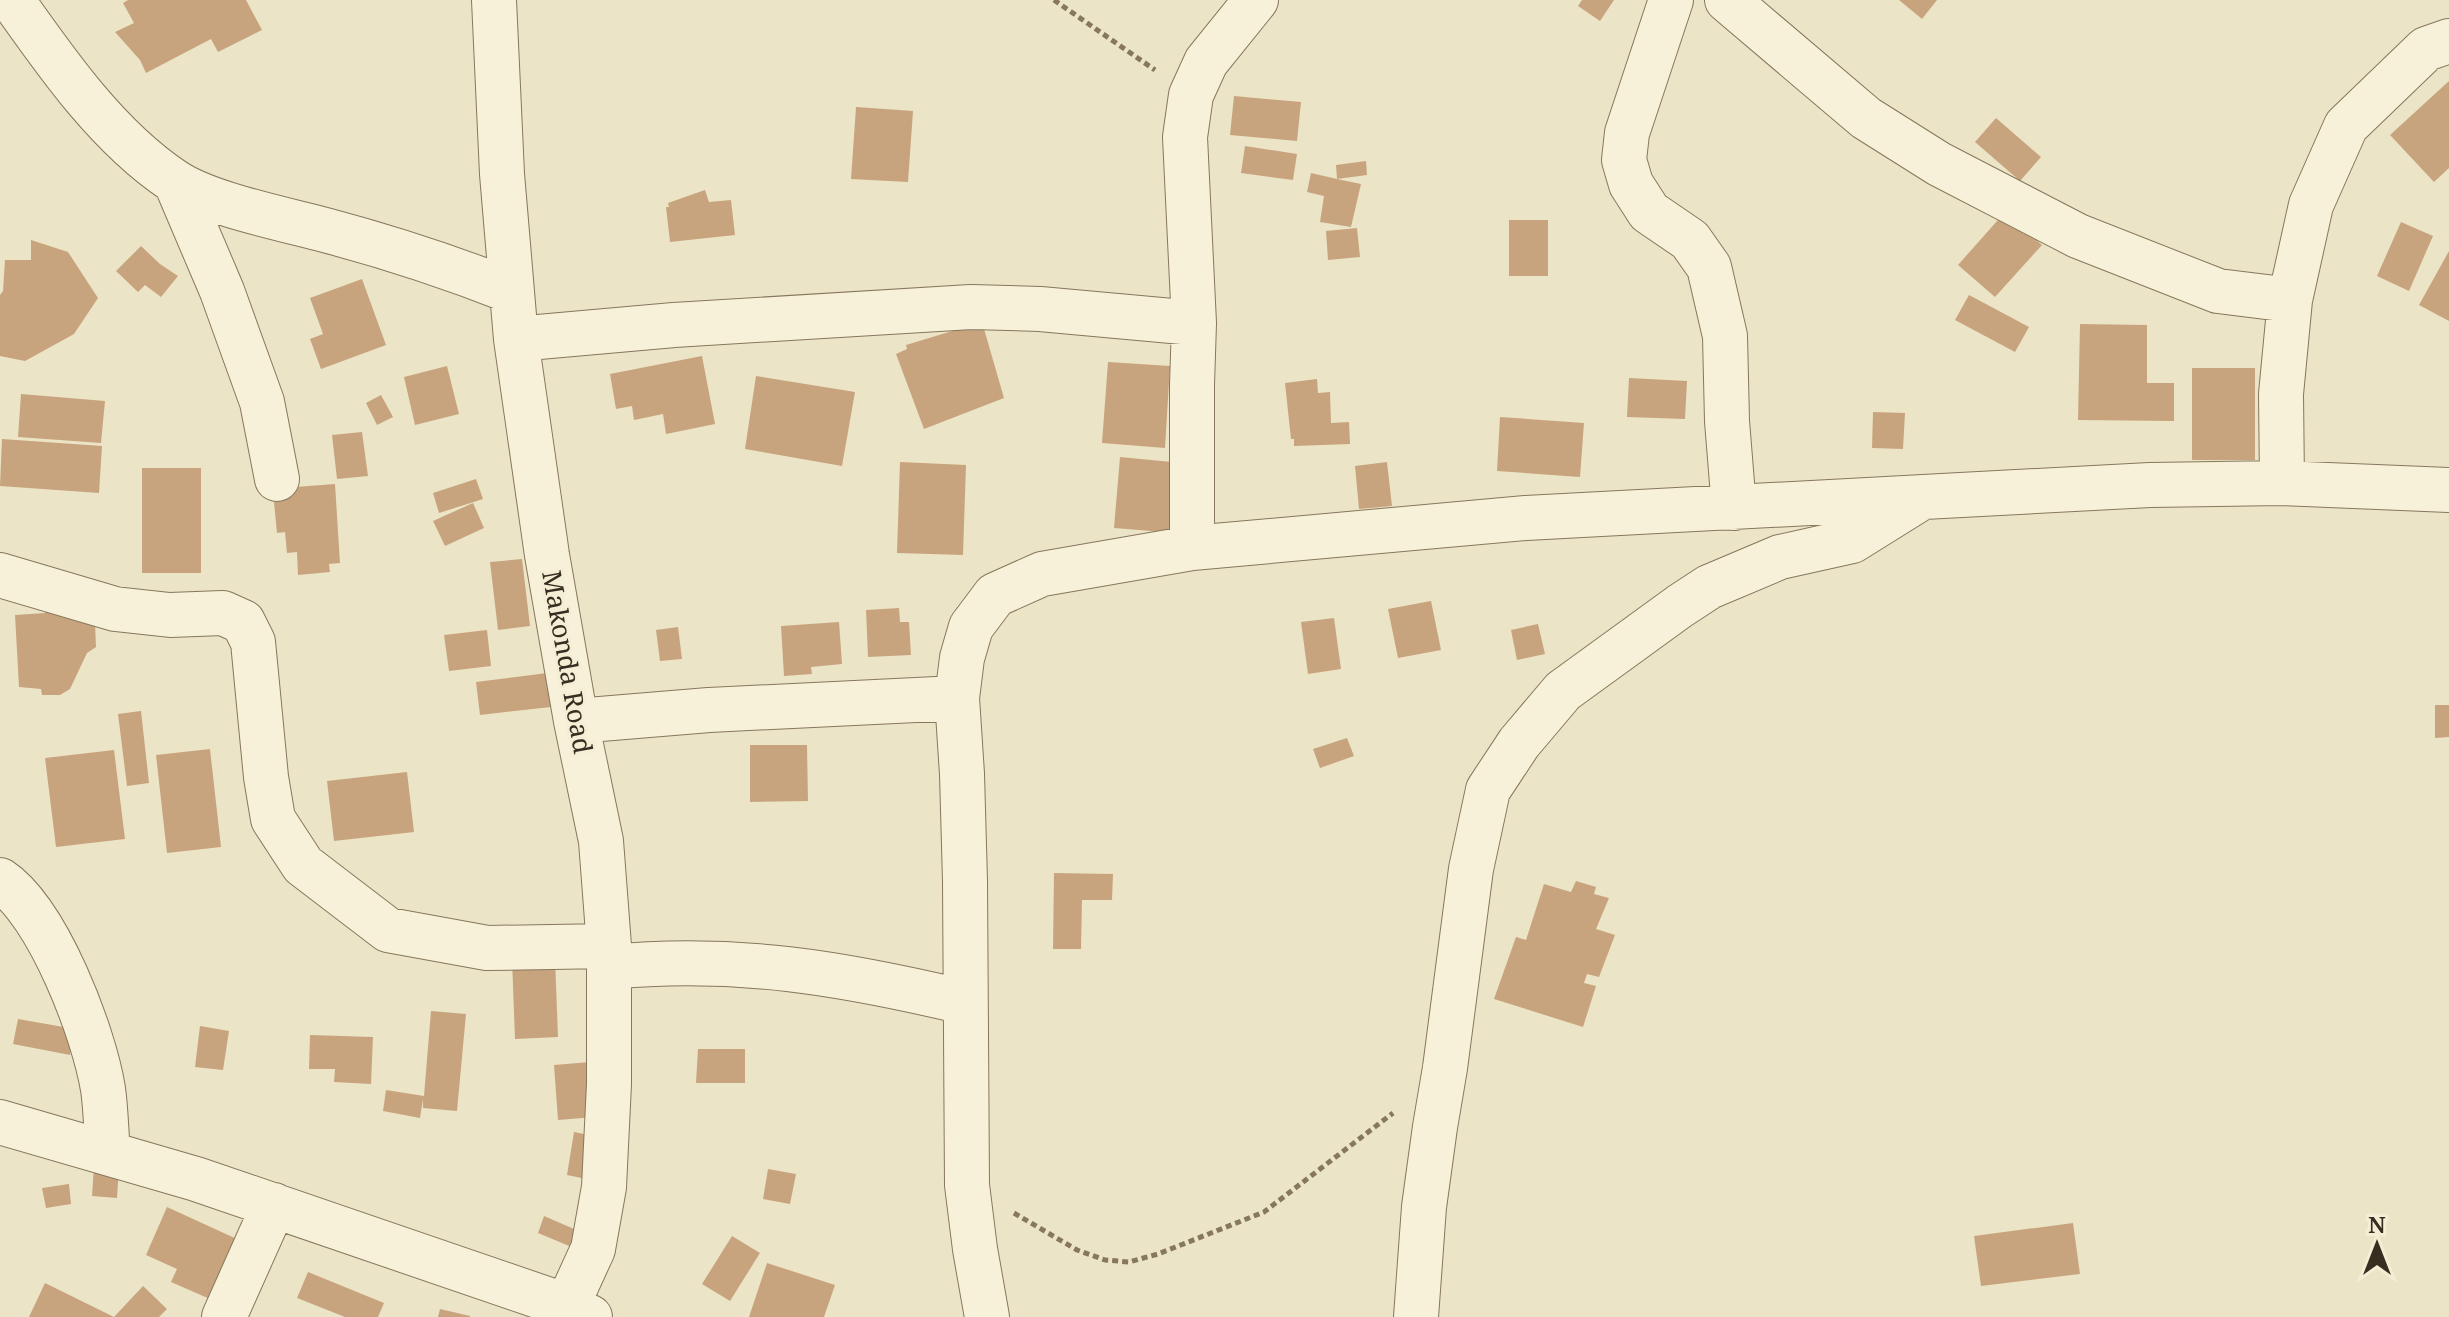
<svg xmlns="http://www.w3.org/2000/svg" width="2449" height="1317" font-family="'Noto Serif',serif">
<rect width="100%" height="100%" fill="#ece4c6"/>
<path fill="#c8a47e" d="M128 0H246L262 30 218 52 211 39 146 73 140 60 115 32 134 23 123 3Z
M1582 0H1614L1600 21 1578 6Z
M1899 0H1937L1922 19Z
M2449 81V168L2434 182 2390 135Z
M1234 96 1301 102 1297 141 1230 135Z
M856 107 913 111 908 182 851 179Z
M1996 118 2041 157 2020 181 1975 142Z
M1245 146 1297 154 1293 180 1241 173Z
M1366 161 1367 175 1337 179 1361 184 1351 227 1320 222 1324 196 1307 192 1311 173 1337 179 1336 165Z
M705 190 709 202 731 200 735 235 670 242 666 207H669L668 203Z
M2005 212 2042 245 1995 297 1958 265Z
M1509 220H1548V276H1509Z
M2401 222 2433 236 2409 291 2377 276Z
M1357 228 1360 257 1328 260 1326 231Z
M31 240 68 252 98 298 74 334 25 361 0 356V295L3 291 5 260H31Z
M141 246 160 264 178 276 161 297 145 285 138 292 116 271Z
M2449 251V321L2419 305Z
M362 279 386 345 321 369 310 339 323 334 310 298Z
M1969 295 2029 327 2015 352 1955 320Z
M982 322 1004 398 924 429 896 354 907 349 906 345Z
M2080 324 2147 325V383H2174V421L2078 420Z
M702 356 715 424 666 434 663 414 634 420 632 406 616 409 610 374Z
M1108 362 1170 366 1165 448 1102 443Z
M447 366 459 414 415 425 404 377Z
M2192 368H2255V460H2192Z
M756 376 855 392 842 466 745 449Z
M1629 378 1687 381 1685 419 1627 417Z
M1317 379 1318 393 1330 392 1331 423 1349 422 1350 444 1294 446V439H1291L1285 383Z
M21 394 105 401 101 443 18 437Z
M381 395 393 417 377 425 366 403Z
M1873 412 1905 413 1903 449 1872 448Z
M1500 417 1584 423 1580 477 1497 471Z
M362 432 368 476 337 479 332 435Z
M2 439 102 446 99 493 0 486Z
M1120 457 1182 463 1176 533 1114 528Z
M900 462 966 465 963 555 897 553Z
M1387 462 1392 506 1359 509 1355 466Z
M142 468H201V573H142Z
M476 479 483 499 439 513 433 493Z
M335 484 340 563 329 564 330 572 298 575 297 552 287 553 285 532 277 533 274 502 283 501 282 488Z
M473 503 484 528 445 546 433 521Z
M522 559 530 626 498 630 490 562Z
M1431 601 1441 650 1398 658 1388 609Z
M46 606 95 623 96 647 87 653 70 689 60 695H42L41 689 19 687 15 615 45 613Z
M899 608 900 622H909L911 655 868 657 866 610Z
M1334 618 1341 669 1308 674 1301 622Z
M839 622 842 664 811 667 812 674 784 676 781 626Z
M1538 624 1545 654 1517 660 1511 630Z
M678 627 682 659 660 661 656 630Z
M487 630 491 666 449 671 444 635Z
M547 673 551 707 480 715 476 682Z
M2435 705H2449V737L2435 738Z
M141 711 149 783 127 786 118 714Z
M1347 738 1354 756 1320 768 1313 749Z
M750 745H807L808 801 750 802Z
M210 749 221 847 167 853 156 755Z
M114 750 125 839 56 847 45 758Z
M407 772 414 832 334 841 327 781Z
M1054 873 1113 874 1112 900H1082L1081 949H1053Z
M1576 881 1596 887 1594 894 1609 898 1596 929 1615 935 1599 977 1587 974 1584 983 1596 986 1583 1027 1494 999 1516 937 1526 940 1544 884 1571 892Z
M555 958 558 1037 515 1039 512 959Z
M431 1011 466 1014 457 1111 423 1108V1099L420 1118 383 1111 386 1090 424 1096Z
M18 1019 75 1029 70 1055 13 1044Z
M200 1026 229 1031 223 1070 195 1067Z
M310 1035 373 1037 371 1084 334 1082 335 1069H309Z
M698 1049H745V1083H696Z
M602 1061 607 1116 558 1120 554 1065Z
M574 1132 599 1137 591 1180 567 1175Z
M94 1166 119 1168 117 1198 92 1196Z
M768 1169 796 1174 790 1204 763 1199Z
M69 1184 71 1204 46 1208 42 1188Z
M167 1207 250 1245 210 1299 171 1282 177 1269 146 1255Z
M544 1216 581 1232 574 1248 538 1233Z
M2073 1223 2080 1274 1981 1286 1974 1236Z
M732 1236 760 1253 730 1301 702 1284Z
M767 1263 835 1285 824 1317H749Z
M308 1272 384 1303 378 1317H345L297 1298Z
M45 1283 114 1317 143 1286 167 1309 159 1317H29Z
M440 1309 470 1316V1317H438Z"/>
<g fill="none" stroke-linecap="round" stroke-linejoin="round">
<g stroke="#86775d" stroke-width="46">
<path id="minor" d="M12 0C57 64 108 137 174 181 208 204 284 219 325 230 389 247 450 267 511 291
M494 0 502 174 516 339 547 555 576 721 601 841 609 946V1084L604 1187 593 1249 562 1317
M1671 0 1627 133 1624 160 1631 184 1649 212 1690 240 1709 267 1725 336 1727 421 1734 508
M1727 0 1866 118 1939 164 2078 236 2218 291 2290 300
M176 183 222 291 262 402 277 479
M516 339 674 325 971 307 1040 309 1194 323
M2282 483 2281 394 2290 300 2311 205 2346 126 2426 49 2449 41
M1192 548V385L1194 323 1185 137 1191 95 1206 62 1256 0
M0 575 115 609 170 615 223 613 243 622 253 642 266 777 273 819 303 865 388 930 487 948 609 946
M576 721 709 710 957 698
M0 880C48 912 94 1033 103 1089 106 1110 106 1131 108 1151
M609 967C736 955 842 973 964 1002
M0 1122 196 1179 567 1306 590 1317
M224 1317 274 1205
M987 1317 975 1249 967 1185 965 881 962 774 957 698 962 658 971 627 995 595 1042 574 1192 548 1526 518 2150 485 2282 483 2449 490
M1416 1317 1424 1207 1435 1127 1445 1068 1471 869 1488 790 1519 743 1563 691 1680 606 1709 587 1780 557 1852 541 1921 498"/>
</g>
<path stroke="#86775d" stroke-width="5" stroke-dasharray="6 4" stroke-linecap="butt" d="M1054 0 1155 70
M1014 1213 1077 1250 1105 1260 1129 1262 1158 1254 1264 1212 1393 1113"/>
<use href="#minor" stroke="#f7f1d9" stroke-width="44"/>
</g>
<g text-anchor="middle" stroke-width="6" stroke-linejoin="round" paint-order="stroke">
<g font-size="26" fill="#372d20" stroke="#f4eed5">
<text transform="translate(567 662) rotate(80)" y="9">Makonda Road</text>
</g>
</g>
<g transform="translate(2377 1245)" stroke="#f4eed5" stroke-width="6" paint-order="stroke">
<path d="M0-6L14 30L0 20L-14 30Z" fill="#372d20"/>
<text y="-12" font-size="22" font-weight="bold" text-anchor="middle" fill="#372d20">N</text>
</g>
</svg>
